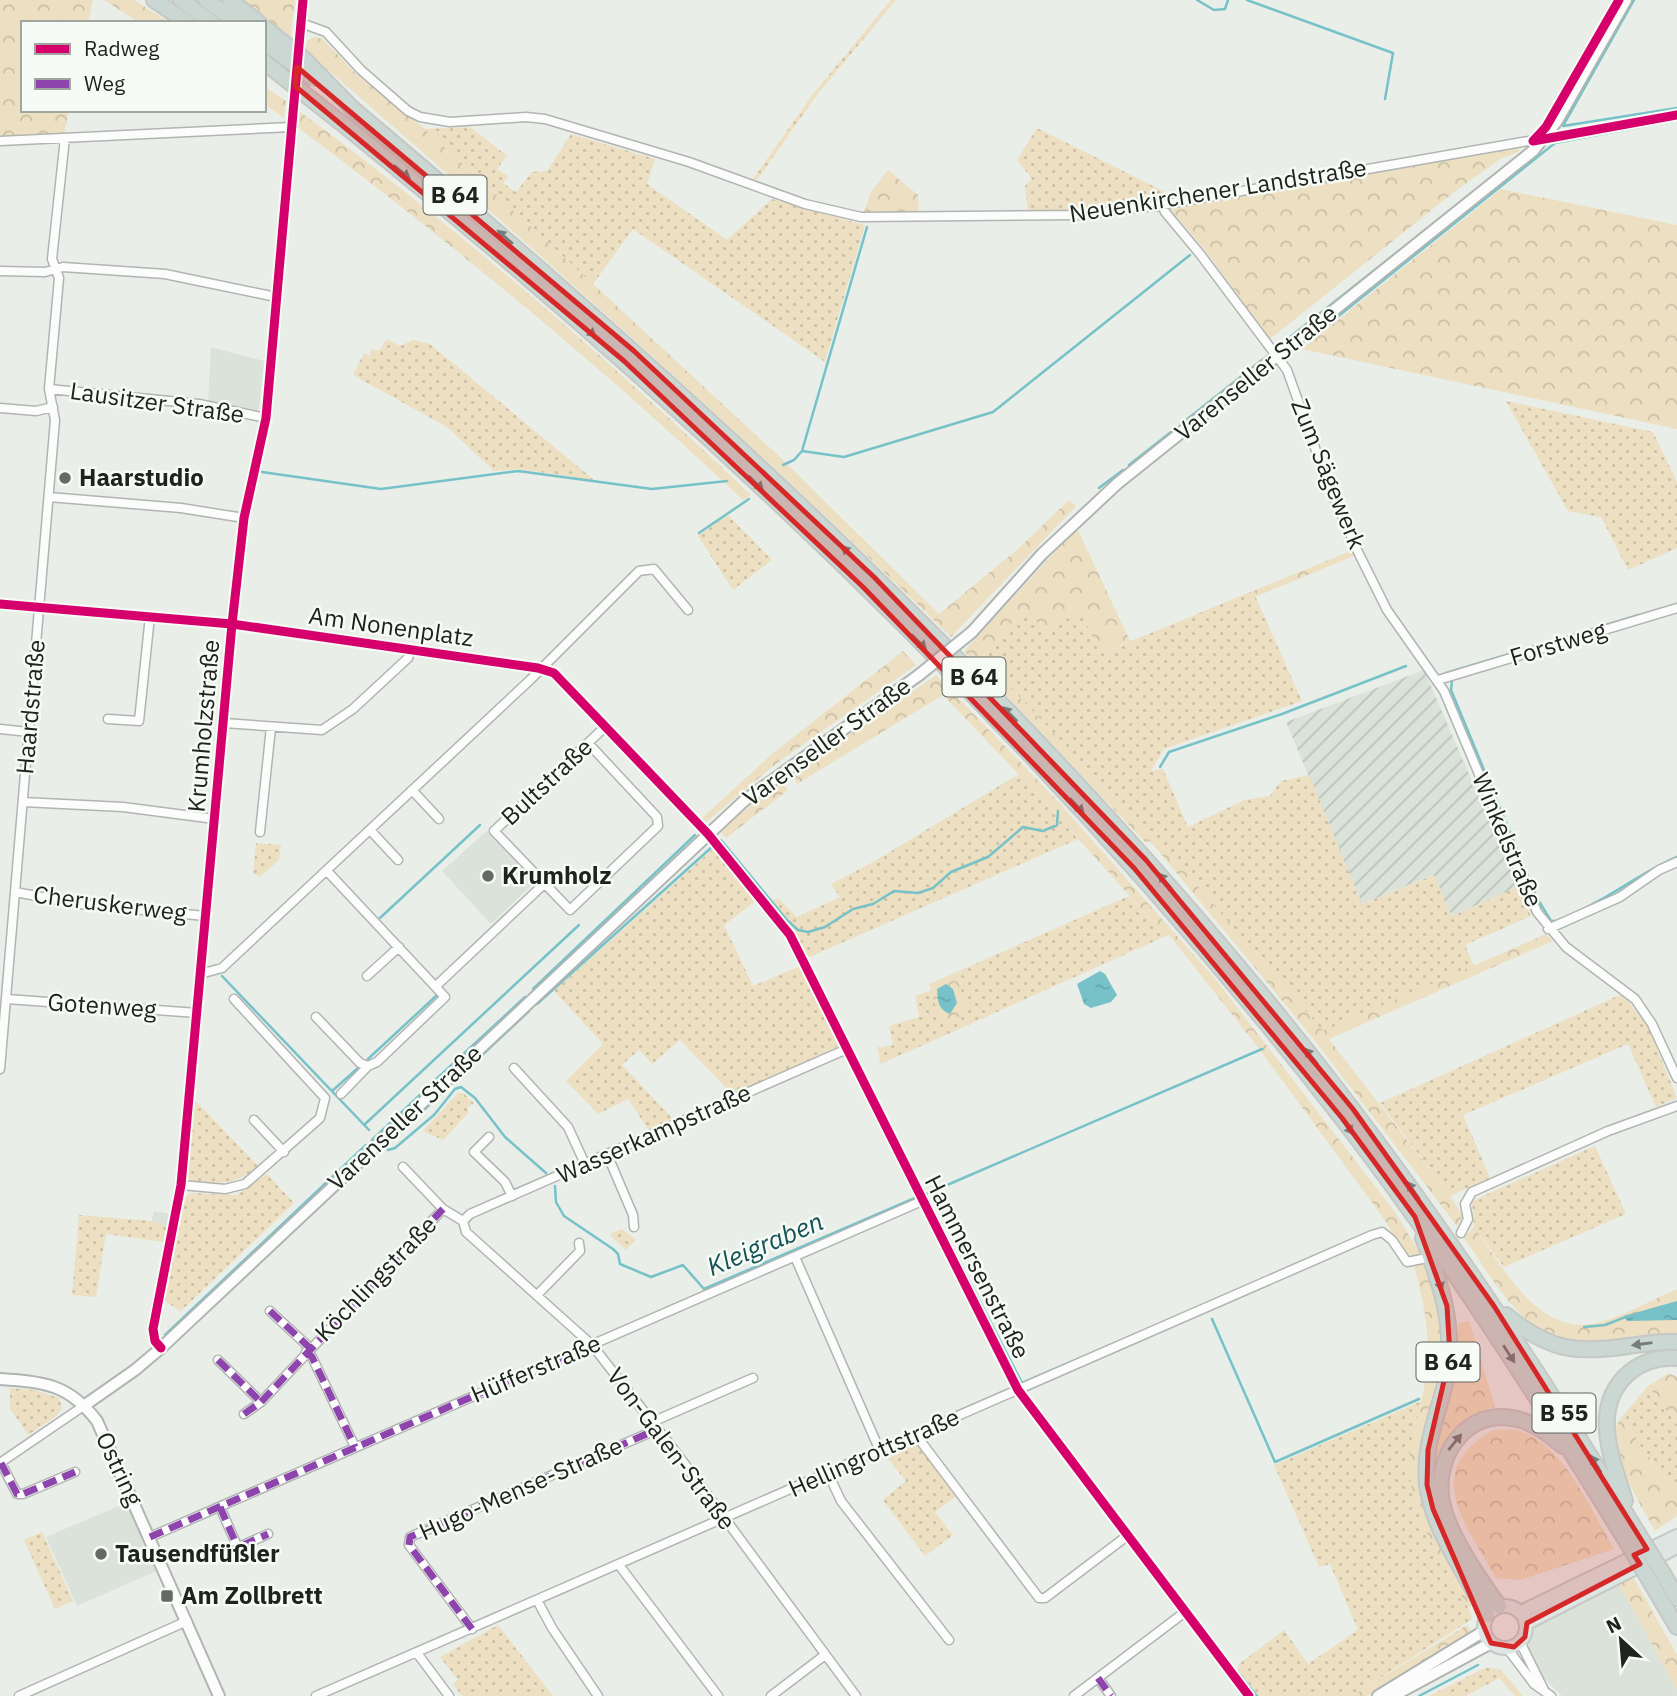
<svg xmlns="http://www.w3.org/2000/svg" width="1677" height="1696" font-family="'IBM Plex Sans',sans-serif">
<defs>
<pattern id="industrial-furrows" width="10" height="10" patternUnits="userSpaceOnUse" patternTransform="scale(1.75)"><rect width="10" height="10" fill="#dae2d9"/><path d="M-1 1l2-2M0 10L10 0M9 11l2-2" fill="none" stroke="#bbc2ba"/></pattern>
<pattern id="grass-dots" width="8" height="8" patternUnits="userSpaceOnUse" patternTransform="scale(1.75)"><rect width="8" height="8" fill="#eddfc1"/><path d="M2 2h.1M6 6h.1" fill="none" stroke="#cbbfa5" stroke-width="1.8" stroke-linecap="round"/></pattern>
<pattern id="forest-crowns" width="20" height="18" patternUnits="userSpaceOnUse" patternTransform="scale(1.75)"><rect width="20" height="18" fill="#eddfc1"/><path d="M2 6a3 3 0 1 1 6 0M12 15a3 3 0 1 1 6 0" fill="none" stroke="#cbbfa5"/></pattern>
<pattern id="water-ripples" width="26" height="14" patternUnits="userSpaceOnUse" patternTransform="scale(1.75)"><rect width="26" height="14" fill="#76c2c8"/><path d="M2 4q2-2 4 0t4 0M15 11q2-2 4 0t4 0" fill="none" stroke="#66a6ab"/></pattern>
</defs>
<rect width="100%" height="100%" fill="#e9eee9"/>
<path fill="#dae2d9" d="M211 347 264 361 259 409 254 412 208 402Z
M487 831 535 882 491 924 442 871Z
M154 1211 170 1214 167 1227 151 1223Z
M126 1503 156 1571 77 1606 46 1537Z
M1618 1582 1677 1690V1696H1562L1538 1672 1525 1644 1533 1627 1544 1618Z"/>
<path fill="url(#industrial-furrows)" d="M1424 670 1518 887 1452 916 1433 875 1362 904 1286 722Z"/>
<path fill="url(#grass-dots)" d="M891 0H896L816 96 757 180 753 179 813 94Z
M470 127 507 156 497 169 508 176 503 183 516 192 532 172 547 171 571 134 655 159 647 184 727 240 772 199 865 225 825 362 633 229 593 284 425 129Z
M1037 128 1165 192 1164 195 1079 211H1028L1025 186 1032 179 1017 160Z
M387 339 400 346 413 340 430 344 594 480 518 469 494 471 447 427 353 375 364 353 369 356 372 349 379 351Z
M1506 401 1653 432 1677 482V548L1628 570 1601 517 1568 511Z
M728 515 772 560 733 590 698 536Z
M1253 591 1302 701 1164 749 1151 771 1163 769 1188 827 1244 800 1270 796 1281 781 1309 775 1362 904 1434 875 1452 916 1518 887 1531 916 1465 945 1474 966 1323 1032 1175 860 982 658 1026 606 1081 610 1100 654Z
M1019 774 1078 839 805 959 769 904 778 898 797 917 840 897 831 884 875 861Z
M256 843 281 845 279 860 260 877 253 874Z
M714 848 757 900 724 925 753 986 800 966 838 1043 836 1048 733 1095 680 1040 652 1064 639 1050 622 1065 675 1121 650 1132 628 1099 598 1114 566 1081 603 1044 554 991Z
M1129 896 1166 936 881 1064 877 1048 893 1045 889 1026 919 1017 915 996 932 990 941 1024 967 1013 958 982 962 980 959 971Z
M1622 994 1648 1026 1677 1098 1656 1107 1628 1044 1463 1115 1490 1178 1450 1196 1380 1103Z
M458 1093H463L474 1103 467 1108 469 1112 443 1140 423 1131Z
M195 1100 258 1166C237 1185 220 1184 192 1182L188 1177Z
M1595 1146 1626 1214 1504 1267 1474 1227 1472 1201Z
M267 1174 294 1203 181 1311 163 1300 186 1196 192 1193 237 1195Z
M79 1215 152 1221 167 1227 164 1242 106 1234 96 1297 72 1295Z
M622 1229 636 1240 626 1250 609 1234Z
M1648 1386 1677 1424V1494L1620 1419Z
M10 1388 34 1390 59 1398 62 1408 56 1416 28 1435 10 1408Z
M1422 1401C1397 1471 1417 1514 1450 1576 1457 1589 1470 1605 1472 1619L1352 1696H1259L1238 1670 1239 1664 1284 1630 1308 1664 1358 1630 1330 1564 1319 1567 1274 1465Z
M916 1441 957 1496 935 1512 953 1535 925 1556 883 1500 906 1481 885 1455Z
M42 1532 73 1601 55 1609 24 1540Z
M498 1625 553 1696H462L453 1684 458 1680 440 1657Z
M1487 1667 1501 1670 1523 1696H1515L1499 1678 1466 1696H1429Z"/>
<path fill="url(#forest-crowns)" d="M0 0H93L88 23H23V110H69L64 134 0 136Z
M104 0H134L170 23H140Z
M242 0H295L290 40Z
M314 37 323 39 357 75 425 129 593 284 783 460 939 614 1020 547 1069 500 1076 506 951 637C743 433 525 240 304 49L307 41Z
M264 86 286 101 284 118 264 104Z
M299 111C458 228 608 359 751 495L743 500C602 367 452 243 296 126Z
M1520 146 1518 152 1502 158 1458 189 1270 339 1205 250 1169 208Z
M888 170 918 195 919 213 864 212 871 192Z
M1501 189 1677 225V429L1302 349Z
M1077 528 1130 641 1100 654 1081 611 1044 632 1026 606 982 658 1175 860 1323 1031 1546 934 1553 941 1329 1039 1450 1196 1463 1216 1457 1226 1312 1037 1150 841 1146 843 964 651Z
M1353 550 1356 555 1255 597 1253 591Z
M903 651 916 665 777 763 705 823 701 819 772 754Z
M936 675 1054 797 1216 980 1395 1212 1421 1255C1399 1258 1396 1241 1387 1223L1257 1046 1169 935 1166 936 1046 803 943 695 797 784 793 773Z
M779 782H783L788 790 726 838 720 831Z
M959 971 962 981 958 982 968 1013 941 1024 929 984Z
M1474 1227C1502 1265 1536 1333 1592 1324 1617 1320 1653 1299 1677 1289V1337C1650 1336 1623 1341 1596 1342 1525 1345 1500 1289 1464 1238Z
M1425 1261 1432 1279 1444 1329 1441 1380 1421 1461 1475 1603 1468 1608C1446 1567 1415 1524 1410 1477 1406 1444 1420 1414 1425 1382 1432 1342 1425 1305 1414 1266Z
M1469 1321 1495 1407C1463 1417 1437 1441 1435 1476H1430L1431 1452 1456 1354 1459 1323Z
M1669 1373 1677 1377V1424L1648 1386Z
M1620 1419 1677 1494V1516L1655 1531C1642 1506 1601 1445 1620 1419Z
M1493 1430C1500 1430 1508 1429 1515 1430 1561 1438 1592 1512 1614 1549L1520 1580 1496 1578C1466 1524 1420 1471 1493 1430Z
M1632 1575 1677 1655V1690L1618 1582Z
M1467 1625 1471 1633 1367 1696H1352Z"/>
<path fill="url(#water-ripples)" d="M1100 971 1105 974 1117 995 1111 1002 1091 1008 1084 1004 1077 984Z
M946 984 953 989 957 1003 950 1014C938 1009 938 1002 937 989Z
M1677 1301V1320L1627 1321 1624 1316Z"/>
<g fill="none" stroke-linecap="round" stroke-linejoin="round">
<path stroke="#76c2c8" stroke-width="2.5" d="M1197 0 1214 10 1225 9 1228 0
M1247 0 1393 53 1385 99
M1634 0 1563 126 1677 108
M1579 63 1615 0
M1311 338 1555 143 1677 120
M1280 345 1472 193
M1181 424 1262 360
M802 451 844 457 993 412 1190 255
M783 465 794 460 802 451 867 227
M1129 465 1171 432
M262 472 381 489 518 471 652 489 727 481
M1099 488 1123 470
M699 533 749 499
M1446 673 1639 615
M1452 681 1451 690 1537 898 1551 921H1557
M1160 767 1169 752 1282 714 1406 666
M721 840 787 920 798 930 808 932 825 927 853 909 873 904 894 891 918 893 933 888 951 872 988 857 1023 827 1043 831 1057 825 1058 811
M1579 911C1614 895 1642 872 1677 857
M380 918 480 825
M222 976 369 1130
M533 989 695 835
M537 1004 712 847
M368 1059 436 996
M430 1085 525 997
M332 1091 358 1068
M364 1125 579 925
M393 1139 529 1011
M372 1140 422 1093
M384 1145 388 1150 395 1148 434 1115 455 1089 461 1087 475 1098 505 1137 546 1173
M555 1186 556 1202 564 1216 613 1249 618 1254 620 1264 651 1277 683 1265 704 1289 915 1198
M924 1195 1262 1049
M929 1203 1022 1383 1157 1325
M1212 1319 1275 1462 1419 1399
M1584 1327 1605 1325 1628 1316
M165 1335 366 1145
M1189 1611 1228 1660
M1236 1670 1257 1696
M1419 1696 1478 1665"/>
<g stroke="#b1b5b1" stroke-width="11">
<path id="street" d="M301 23 326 32 361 70 408 111 420 117 450 122 526 117 545 119 689 162 805 204 861 217 1080 215 1162 205 1677 115
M0 141 291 127
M1162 205 1165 212 1200 254 1287 370 1328 484 1359 554 1387 610 1444 691 1537 912 1566 947 1635 999 1652 1024 1677 1078
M0 271 45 272 63 267 165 274 276 297
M49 389 199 404 266 418
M0 408 36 411 53 407
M49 497 181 508 244 518
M0 604 232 624 538 668 554 673 708 834 790 935 1018 1390 1249 1696
M1438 680 1677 608
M108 719 139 721 150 616
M224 723 322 730 353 709 408 658 411 650
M0 729 29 732
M588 743 657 817 658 826 570 910 494 831 606 726
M412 790 439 819
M23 802 123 807 215 819
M370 830 398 860
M260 832 271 727
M15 892 80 904 205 916
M1548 929 1620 897 1659 870 1677 862
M200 974 222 968 530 680 639 571 654 569 688 610
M367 976 399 947
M436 986 543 885
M7 999 197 1013
M316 1017 360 1063 368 1066 377 1062 445 997 327 871
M514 1068 568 1127 585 1164
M0 1069 55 420 49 389 59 278 52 259 65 138
M341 1094 368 1066
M254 1120 284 1152
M489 1137 474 1152 505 1182 512 1196
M607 1154 633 1215 634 1227
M403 1167 443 1209 463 1221 466 1232 592 1345 681 1459 856 1696
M181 1185 225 1189 245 1184 320 1118 325 1098 234 999
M463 1221 470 1214 847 1049
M1461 1233 1468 1219 1465 1204 1472 1192 1608 1131 1677 1106
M795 1257 880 1451
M538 1294 580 1251 579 1243
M270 1311 310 1348
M161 1348 155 1341 153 1329 181 1185 232 624 244 518 266 418 303 0
M306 1352 312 1357 355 1447
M218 1360 261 1402
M244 1414 261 1402 443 1209
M652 1422 753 1378
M916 1435 1039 1598H1045L1127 1536
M0 1463 85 1405
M1 1463 17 1494H23L75 1472
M828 1473 841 1501 949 1640
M220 1507 238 1548
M150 1537 922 1201
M223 1554 268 1534
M619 1565 718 1696
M537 1600 552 1628 598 1696
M472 1629 409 1545 410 1537 658 1429
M1520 1642 1544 1690
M1507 1648 1534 1684 1551 1696
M417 1653 449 1696
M1098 1678 1111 1696
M19 1696 187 1621
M316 1696 1372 1235 1382 1232 1392 1240 1407 1262 1422 1259
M771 1696 825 1655
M1074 1696 1185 1612"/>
</g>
<g stroke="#b1b5b1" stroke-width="14">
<path id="secondary" d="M972 632 1042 554 1118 483 1534 150 1557 121 1626 0
M0 1379C44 1382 69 1384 97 1421L219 1696
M85 1405 135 1370 161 1348 745 800 919 675
M1378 1696 1484 1631
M1393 1696 1491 1643"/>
</g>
<g stroke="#c6c8c6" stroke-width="16">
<path id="primary" d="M1484 1627a21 21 0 1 1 42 0a21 21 0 1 1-42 0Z
M1521 1612 1677 1536
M1527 1623 1677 1547"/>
</g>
<g stroke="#c6c8c6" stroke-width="18">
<path id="highway" d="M154 0 188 23
M181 0 212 23
M206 0 238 23
M230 0 259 23
M353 109C697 399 1035 706 1315 1061 1433 1211 1538 1369 1637 1532
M349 129C710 421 1056 749 1341 1117 1445 1252 1536 1394 1625 1539
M1423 1238C1442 1286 1457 1332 1445 1384 1437 1417 1423 1449 1427 1484 1432 1530 1467 1574 1487 1615
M1506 1315C1548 1350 1575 1354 1628 1346 1644 1344 1661 1341 1677 1342
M1625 1501C1612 1459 1589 1406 1630 1372 1644 1361 1660 1357 1677 1358
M1664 1575 1677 1598
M1651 1583 1677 1627
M1499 1606C1480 1580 1448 1534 1442 1502 1433 1458 1466 1406 1517 1419 1535 1423 1549 1435 1563 1446"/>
</g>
<use href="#street" stroke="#fcfcfc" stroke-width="8"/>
<use href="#secondary" stroke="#fcfcfc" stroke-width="10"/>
<use href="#primary" stroke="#dde6e3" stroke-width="12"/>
<use href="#highway" stroke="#cad7d3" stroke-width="14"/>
<g stroke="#b1b5b1" stroke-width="14" stroke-linecap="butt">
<path id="secondary-bridge" d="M919 675 972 632"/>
</g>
<g stroke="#c6c8c6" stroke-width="18" stroke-linecap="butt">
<path id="highway-bridge" d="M264 27 304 59 353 109
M264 42 315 80
M264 62 349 129
M1637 1532 1664 1575
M1625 1539 1651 1583"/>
</g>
<use href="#secondary-bridge" stroke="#fcfcfc" stroke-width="10"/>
<use href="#highway-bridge" stroke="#cad7d3" stroke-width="14"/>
<path stroke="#8e44ad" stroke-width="7" stroke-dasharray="14 7" stroke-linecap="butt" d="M270 1311 310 1348
M306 1352 312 1357 355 1447
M218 1360 261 1402
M244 1414 261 1402 443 1209
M1 1463 17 1494H23L75 1472
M220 1507 238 1548
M150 1537 570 1354
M223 1554 268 1534
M472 1629 409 1545 410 1537 658 1429
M1098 1678 1111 1696"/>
<g stroke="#f6fcf5" stroke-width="13">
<path id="cycleway" d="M1533 141 1546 127 1619 0
M1533 141 1677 115
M0 604 232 624 538 668 554 673 708 834 790 935 1018 1390 1249 1696
M161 1348 155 1341 153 1329 181 1185 232 624 244 518 266 418 303 0"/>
</g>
<use href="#cycleway" stroke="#d6006c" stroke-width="9"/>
</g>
<defs><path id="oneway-solid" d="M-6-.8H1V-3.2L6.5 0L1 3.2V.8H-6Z" transform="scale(1.75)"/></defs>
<g fill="#757c79">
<use href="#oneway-solid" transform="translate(402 172) rotate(39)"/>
<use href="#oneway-solid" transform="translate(505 237) rotate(-139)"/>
<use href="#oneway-solid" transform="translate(588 330) rotate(41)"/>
<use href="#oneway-solid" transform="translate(756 483) rotate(44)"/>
<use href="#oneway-solid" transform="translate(849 553) rotate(-136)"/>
<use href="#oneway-solid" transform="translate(919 642) rotate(45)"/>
<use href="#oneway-solid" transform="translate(1010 714) rotate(-135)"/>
<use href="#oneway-solid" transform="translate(1077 806) rotate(47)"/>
<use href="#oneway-solid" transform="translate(1165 881) rotate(-130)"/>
<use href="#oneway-solid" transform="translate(1311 1056) rotate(-129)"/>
<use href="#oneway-solid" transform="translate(1347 1126) rotate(53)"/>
<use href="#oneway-solid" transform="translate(1413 1190) rotate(-126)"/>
<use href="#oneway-solid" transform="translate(1439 1281) rotate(72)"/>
<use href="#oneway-solid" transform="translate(1642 1344) rotate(172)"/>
<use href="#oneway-solid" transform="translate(1509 1354) rotate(57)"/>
<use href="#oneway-solid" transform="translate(1455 1442) rotate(-51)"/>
<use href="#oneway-solid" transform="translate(1596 1464) rotate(-121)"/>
</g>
<path fill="#d62828" fill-opacity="0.2" stroke="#d62828" stroke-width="5" stroke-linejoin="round" d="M297 67 634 351 874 577 1146 860 1353 1109 1494 1306 1647 1549 1634 1555 1640 1564 1527 1623 1525 1637 1514 1647 1491 1643 1433 1509 1427 1485 1428 1450 1450 1355 1447 1306 1415 1217 1342 1118 1134 868 863 587 624 361 295 86Z"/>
<g fill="#666966" stroke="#f6fcf5" stroke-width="2.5">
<circle cx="65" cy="478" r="7"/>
<circle cx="488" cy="876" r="7"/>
<circle cx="101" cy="1554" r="7"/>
<rect x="160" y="1589" width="14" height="14" rx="3.5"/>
</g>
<g text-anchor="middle" stroke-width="5" stroke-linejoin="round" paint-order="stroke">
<g fill="#f6fcf5" stroke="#60635f" stroke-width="2">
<rect x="423.5" y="175.5" width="63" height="39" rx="5"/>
<rect x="942.5" y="657.5" width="63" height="39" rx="5"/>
<rect x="1416.5" y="1342.5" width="63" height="39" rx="5"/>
<rect x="1532.5" y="1393.5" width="63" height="39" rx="5"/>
</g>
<g font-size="23" font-weight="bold" fill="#20221f">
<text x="455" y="203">B 64</text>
<text x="974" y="685">B 64</text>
<text x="1448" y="1370">B 64</text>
<text x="1564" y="1421">B 55</text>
</g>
<g font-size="24" fill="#20221f" stroke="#f6fcf5">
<text transform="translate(1218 191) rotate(-9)" y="8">Neuenkirchener Landstraße</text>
<text transform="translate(1256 373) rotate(-39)" y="8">Varenseller Straße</text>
<text transform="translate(157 403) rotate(8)" y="8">Lausitzer Straße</text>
<text transform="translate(1328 474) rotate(68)" y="8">Zum Sägewerk</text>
<text transform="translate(391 627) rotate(8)" y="8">Am Nonenplatz</text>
<text transform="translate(1558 644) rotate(-17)" y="8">Forstweg</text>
<text transform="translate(31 707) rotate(-85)" y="8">Haardstraße</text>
<text transform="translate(204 726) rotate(-85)" y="8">Krumholzstraße</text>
<text transform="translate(827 742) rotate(-36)" y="8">Varenseller Straße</text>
<text transform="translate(547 782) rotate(-43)" y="8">Bultstraße</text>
<text transform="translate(1507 840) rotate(67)" y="8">Winkelstraße</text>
<text transform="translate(110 904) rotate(7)" y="8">Cheruskerweg</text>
<text transform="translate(102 1006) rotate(4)" y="8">Gotenweg</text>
<text transform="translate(405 1118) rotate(-43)" y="8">Varenseller Straße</text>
<text transform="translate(654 1134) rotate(-24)" y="8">Wasserkampstraße</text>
<text transform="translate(977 1267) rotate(63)" y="8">Hammersenstraße</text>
<text transform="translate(376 1279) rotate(-46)" y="8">Köchlingstraße</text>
<text transform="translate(536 1369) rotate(-23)" y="8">Hüfferstraße</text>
<text transform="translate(671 1449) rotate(53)" y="8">Von-Galen-Straße</text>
<text transform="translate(874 1453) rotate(-24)" y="8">Hellingrottstraße</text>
<text transform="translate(119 1469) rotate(65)" y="8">Ostring</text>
<text transform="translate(521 1489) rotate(-24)" y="8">Hugo-Mense-Straße</text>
</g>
<g font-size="24" font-weight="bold" fill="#20221f" stroke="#f6fcf5" text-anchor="start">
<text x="79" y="486">Haarstudio</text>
<text x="502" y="884">Krumholz</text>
<text x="115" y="1562">Tausendfüßler</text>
<text x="181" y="1604">Am Zollbrett</text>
</g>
<g font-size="26" font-style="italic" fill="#135157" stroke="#f6fcf5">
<text transform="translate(765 1244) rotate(-23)" y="9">Kleigraben</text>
</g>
</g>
<rect x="21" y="21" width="245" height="91" fill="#f6fcf5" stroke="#a0a59f" stroke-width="2"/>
<rect x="35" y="44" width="35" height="10" fill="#d6006c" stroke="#a0a59f" stroke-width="2"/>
<text x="84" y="56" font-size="21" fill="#20221f">Radweg</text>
<rect x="35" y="79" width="35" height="10" fill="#8e44ad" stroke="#a0a59f" stroke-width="2"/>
<text x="84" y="91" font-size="21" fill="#20221f">Weg</text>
<g transform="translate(1621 1640) rotate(334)" stroke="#f6fcf5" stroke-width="5" paint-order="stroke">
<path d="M0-5L12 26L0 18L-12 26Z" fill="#20221f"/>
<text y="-10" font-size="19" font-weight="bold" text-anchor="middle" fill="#20221f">N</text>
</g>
</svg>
